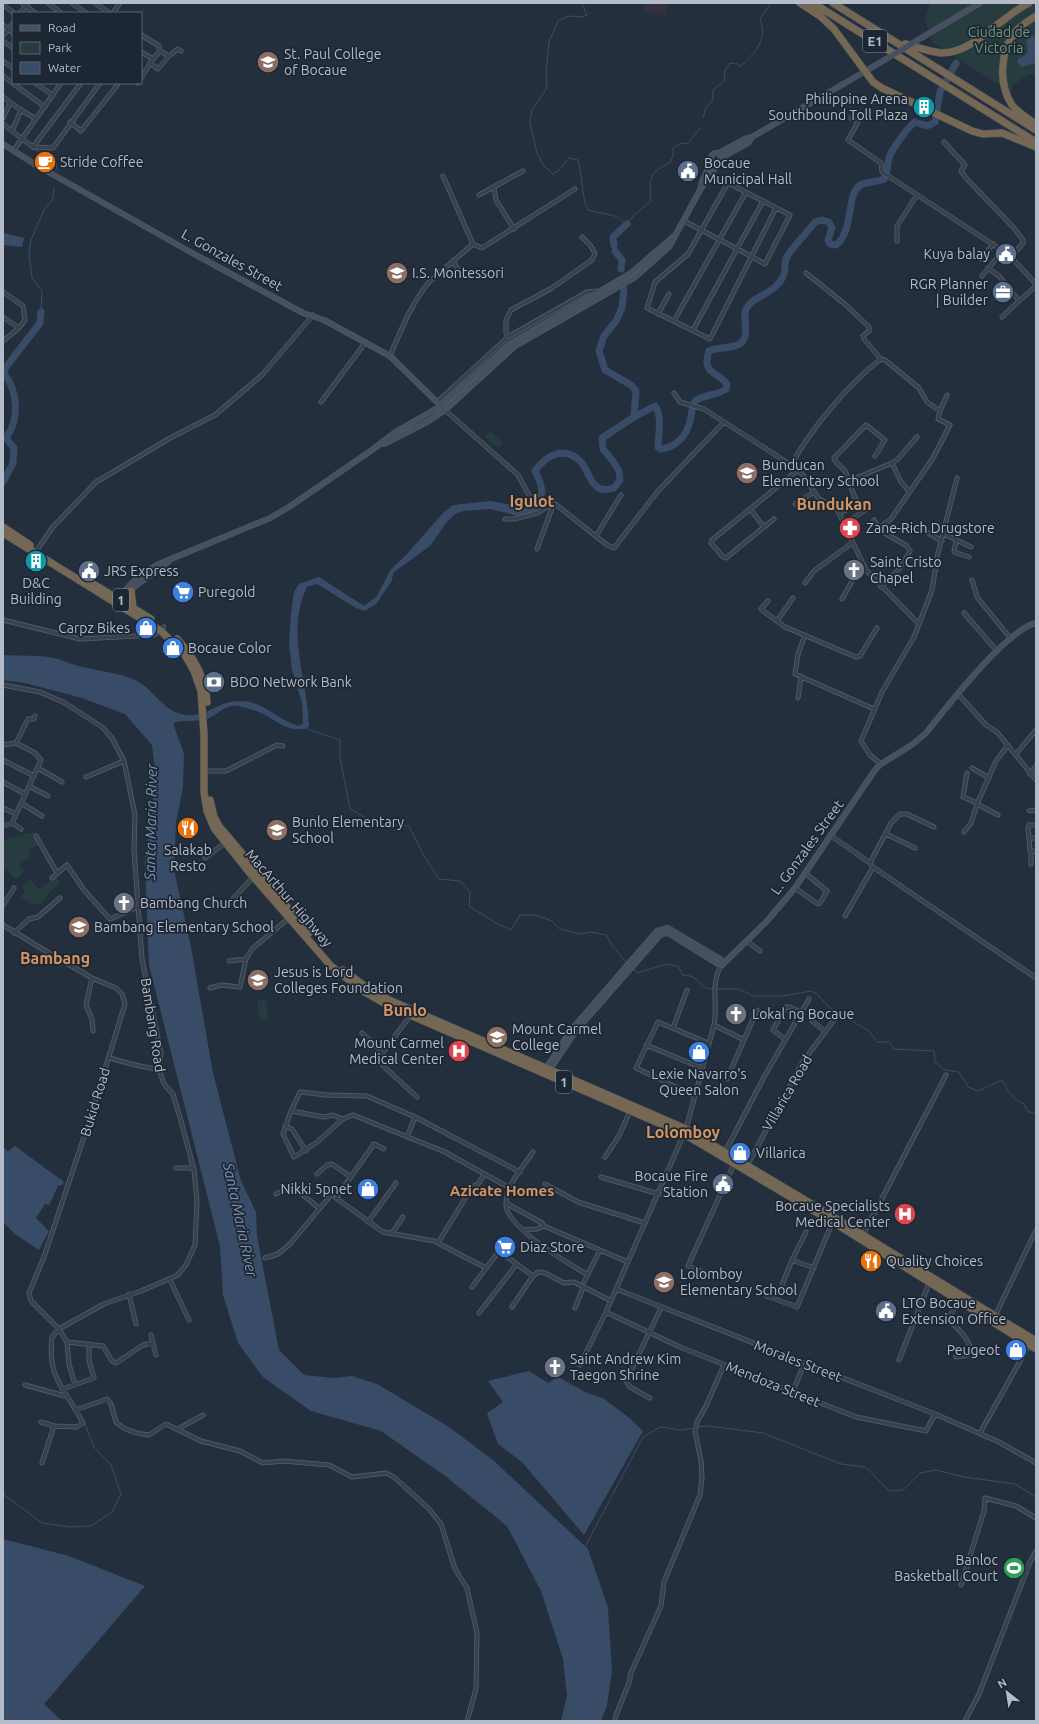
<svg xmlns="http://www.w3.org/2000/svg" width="1039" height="1724" font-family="Ubuntu,sans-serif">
<rect width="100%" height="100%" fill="#242f3e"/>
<path fill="#32303f" d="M637 3H669L665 16 644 12V4Z"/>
<path fill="#263c3f" d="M930 3H1036V76L1029 74 1012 86V93L932 42 925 19Z
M490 431 503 442 498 448 485 437Z
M33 832 40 844 28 850 32 856 19 865 24 871 16 879 3 866V840Z
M56 877 60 883 47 895 41 905 38 902 35 906 21 897 25 890 22 888 30 879 39 889Z
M266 999 268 1018 260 1020 257 1000Z"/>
<path fill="#394c67" d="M1031 36 1036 37V63L1021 67 1017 61 1019 58 1026 55 1028 51 1026 40Z
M3 233 24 238 22 247 3 245Z
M491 501 517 506 515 515 490 509 463 511 455 514 446 523 430 546 394 572 391 582 376 604 365 611 356 608 317 584 307 587C285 632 308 680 309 727 288 735 278 720 261 713 254 710 244 707 237 706 226 704 219 714 209 718 196 723 184 719 173 723L184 754 183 787 176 823 174 870 191 947 213 1073 241 1181 256 1212 257 1236 279 1350 304 1375 333 1378 352 1376 377 1384 449 1427 493 1460 588 1549 608 1608 612 1671 607 1705 601 1721H561L567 1696 563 1659 541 1591 507 1526 444 1475 381 1431 311 1411 263 1377 238 1343 223 1295 220 1246 149 965 145 862 156 776 152 745 125 714 82 698 25 683 3 680V655C18 656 34 655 49 657 62 659 74 666 87 668 105 672 127 674 142 684 155 693 164 710 181 714 206 720 217 700 241 701 263 701 279 721 299 726L303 723 302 703 292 670 289 643 291 614 294 592 299 584 319 577 364 606 377 596 391 569 406 555 443 513 453 505Z
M15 1146 64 1182 62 1185 58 1186 49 1205 45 1204 36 1218 49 1231 39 1250 15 1234 3 1222V1147L8 1151Z
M529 1371 548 1383 558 1377 587 1393 603 1398 628 1417 643 1431 584 1535 522 1462 498 1444 487 1413 503 1402 488 1381Z
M3 1539 69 1556 145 1586 44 1704 62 1721H3Z"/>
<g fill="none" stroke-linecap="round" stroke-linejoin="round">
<path stroke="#394c67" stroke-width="1" d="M582 3 587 15 581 17 569 16 558 21 549 42 546 73 547 88 532 110 530 122 537 153 544 166 553 174 559 170 569 158 578 160C582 174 582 200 588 210L615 216 627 224 634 215 651 201C649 178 649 172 670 163L673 156V148L680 144 688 143 700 128
M703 118 706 108 713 100V90L724 81 725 70 730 63 738 64 740 67C755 53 768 40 760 19L771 3
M25 143C34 154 45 150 55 156L57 170
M41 312 42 291 32 278 29 254 31 240 44 210 53 199 54 187
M305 728 340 740V757L350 809 375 823 409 826 423 854 439 879 460 881 470 892 469 906 496 923 511 930 520 915H536L552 921 560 929 581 934 591 932 606 935 613 947 627 963
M634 969 637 973 667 964 678 966 683 975C686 975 691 976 693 977 701 982 702 990 713 989
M716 989H739L753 996H783L811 991 817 994 831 1009 869 1031 877 1042H889L894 1049 934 1051 935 1062 945 1070 959 1072 968 1087 978 1091 1002 1080 1008 1091 1015 1099 1025 1105 1027 1111 1036 1114
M697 1427 708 1426 763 1433 841 1464 866 1467 889 1491 903 1490 920 1473 936 1470 964 1477 1015 1484 1036 1497
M3 1494 42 1523 70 1527 91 1526 112 1512 121 1494 111 1465 94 1447 85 1424
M585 1547 643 1437 660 1427 681 1430 694 1428"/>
<path stroke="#394c67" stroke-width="7" d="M614 245 613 237 627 224
M615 251 622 260 621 269
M624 289 622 308 616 321 604 336 599 351 605 370 631 385 636 391 634 417
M695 401C705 394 716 396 726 389L727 384C717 371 701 374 709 351 718 347 735 349 742 342 750 333 742 319 746 309 752 297 768 295 777 285 790 272 781 266 788 255 796 243 807 233 815 222L822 220 829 222 832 228 828 240 830 244 836 245C855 230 845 192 862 184 869 182 877 182 884 179 888 172 887 166 889 158 892 149 907 128 915 122 924 125 927 128 935 122L940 92 956 63
M3 482 13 463 14 448 6 438C20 418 18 392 4 373L6 367 40 323 41 312
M506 509 516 512 532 510C545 495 544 489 535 471 546 455 565 445 581 462 587 469 589 480 596 486 601 491 608 490 614 488L620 480 619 471 613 461 603 449 602 438 634 417 655 406C663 416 658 435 658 447L661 449C682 446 690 429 692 410"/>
<g stroke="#565f6c" stroke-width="5">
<path id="street" d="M22 3 35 13
M48 3 61 13
M72 3 86 13
M95 3 109 13
M3 5 14 13
M20 13 28 3
M113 13 120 3
M3 25 13 33
M141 35 159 46 160 51 153 59 141 78
M3 36 13 23
M3 41 13 48
M141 52 153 59
M169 56 178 49 181 51
M3 61 13 68
M150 63 158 69 169 56 160 51
M3 76 45 107
M35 83 53 95
M137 83H138
M3 97 21 110 36 119
M3 118 10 103
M851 118 858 122 848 140 881 163 882 172 1003 251 1011 257 1036 284
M70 122 81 131 119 83
M3 124 12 131 21 110
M12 131 33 147 53 148 100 83
M944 142 965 165 961 171 966 178 1013 227 1023 240V243L1011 257
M33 147 81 83
M14 150 61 83
M443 176 473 244 482 248 575 189
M494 188 496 200 514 229
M479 195 523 171
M684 221C711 235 738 249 765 264L790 215 728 183 688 254 655 282 647 308 710 339 776 208
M897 241V226L917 195
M972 253 981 259 993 244
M453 262 461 273H467
M988 268 999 276 1019 301 1036 286
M806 273 846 305 869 327V331L863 336 864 339 881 359 885 360 919 388 927 402 940 411 938 419 950 425 933 458 891 519 879 528 881 531 907 546 910 551 900 568 881 587
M982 276 1003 251
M3 292 23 306 25 320 19 328 3 341
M658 314 669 294
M3 317 19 328
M1002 317 1019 301
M674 321 746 192
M693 330 763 201
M508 337 506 333V320L511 310 552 288 592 260 595 254C592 246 588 242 582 237
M390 356C401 330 411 304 429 282L473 244
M674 393 680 402 704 409 791 465 803 475 819 499 836 507 866 570 919 624
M438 401 508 337 587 292 597 291
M321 402 365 343
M445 410 518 475 529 495 542 508
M940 411 947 395
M892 463 901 482 909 491
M791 465C811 429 848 384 881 359
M849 481 892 463 898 459 917 437
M554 503 607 545 614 548 658 491 723 423
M795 504 814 492
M750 509 764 527 774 519
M839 514 857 503 845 471 835 461 834 458 866 425 885 440 875 456
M505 519H514L537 513 554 503
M874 520 879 528
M844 524 870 507
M764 527 726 558 723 557 711 543 712 540 798 470
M920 528 942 541
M944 534 971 547
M596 536 621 495
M956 541 954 552 969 557
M537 549 554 503
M35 553 52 528 96 482 172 437 215 415 262 375 313 315
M972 580 977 597 1011 639
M805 583 814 571 852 543
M842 599 855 576 864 567
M768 601 761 609 785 627 856 657 860 656 877 628
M964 613 997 651
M3 620 80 639 154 635 164 627
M777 621 793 598
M805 635 798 654 795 674 874 709
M3 685 40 692 65 703 102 727 112 738 124 761 135 815 134 850 142 959 161 1053 159 1069 164 1084 173 1094 181 1121 194 1170 197 1201 195 1245 186 1265 178 1275 141 1291 104 1304 59 1329 52 1337C47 1381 66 1388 83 1423L77 1427 54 1426 42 1463
M958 694 986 725 997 732 1036 780
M798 698 801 677
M16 743 28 719H34L35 716
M3 745 16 743 35 753 41 760 12 823 3 826
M1016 754 1036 730
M3 760 34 776
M881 764 870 755 861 741 882 692 914 637 924 611 932 590 938 553 957 478
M38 768 62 782
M972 768 989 778
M203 771H226L277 745 283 746
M967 773 963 797 977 803
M1030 774 1036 766
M86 777 124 761
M3 782 25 794
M29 786 48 796
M21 803 42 816
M3 808 16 814
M1029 811 1036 810
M998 815 977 804 996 761 1008 745
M12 823 21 829
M1036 825H1029L1028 828 1030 850 1036 852
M964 832 971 823 977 804
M886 834 915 848
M830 835 870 863 873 867 1036 978
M36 836 57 873
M1029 838H1036
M1031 851V864
M205 858 226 842
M870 863 891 823 900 814H907L934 827
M52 878 67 865 84 890 110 919 138 907
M795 888 818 904 820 903 827 891 805 873
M231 901 253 877
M3 905 14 888
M845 916 873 867
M3 925 44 950 92 978 116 988 122 994 125 1004 87 1128 44 1257 29 1293 31 1301 59 1329 67 1342 69 1364 75 1385
M14 933 29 919 38 917 60 898
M747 941 760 951
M229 961 246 959 252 949 289 918
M92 978 86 1005 92 1019 93 1031
M210 988 221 985 240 987 246 959
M410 1016 377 1060 417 1097
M812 1021 825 1031
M714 1025 744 1040
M673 1028 687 990
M362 1033 382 1052
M785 1039 773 1030 786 1007H789L801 1012
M646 1045 702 1068
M109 1058C125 1062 142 1068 159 1069
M727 1079 757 1010
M695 1096 636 1068 658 1022 708 1043
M291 1111 283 1134 294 1157 316 1143 343 1119 353 1115 445 1152 510 1188
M343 1119 333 1115 324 1117 291 1111 300 1092 327 1095 367 1096 415 1117 520 1172
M285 1126 292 1129 306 1151
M407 1137 415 1117
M384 1149 374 1144 336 1198 383 1232 434 1241 486 1268
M533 1152C523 1167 506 1185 506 1204 506 1227 569 1264 588 1275
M725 1152 764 1077 809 999
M605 1157 619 1136 630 1111
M747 1166 802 1063 834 1020
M176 1168H193
M317 1174 327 1165 332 1164 351 1177
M601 1177 659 1194
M545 1184 578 1202 645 1223
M318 1186 332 1195
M276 1194 293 1187 319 1208
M506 1203 542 1223 544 1226 628 1262
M368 1222 396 1183
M524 1230 537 1229 544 1226
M806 1232 792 1260 814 1268
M392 1233 403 1217
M863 1235 946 1075
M438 1243 472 1187 478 1184 484 1175
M265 1258 278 1254 290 1244 331 1195
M712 1275 688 1266 734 1164
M170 1280 189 1320
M584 1282 600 1250
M782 1285 792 1260
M472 1287 499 1251 533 1276 538 1272 545 1273 564 1283 574 1282 611 1301
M616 1289 935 1414 999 1442 1036 1463
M129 1294 136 1324
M767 1296 797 1307 833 1221
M512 1307 533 1276
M575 1308 583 1288
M606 1312 680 1347 856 1417 926 1431 935 1414
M479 1313 516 1265
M995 1316 1036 1230
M151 1335 156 1355
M67 1342 103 1346 112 1361 116 1363 143 1345 153 1343
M956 1357 968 1355 971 1352C970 1339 958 1329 949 1320V1317L959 1300
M899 1360 930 1281
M580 1365 606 1312 686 1129 714 1025C718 1005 710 984 721 966
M25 1385 65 1396
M62 1389 94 1378 89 1361V1344
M793 1391 804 1364
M650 1398 630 1387 626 1381 661 1308
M75 1410 107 1399 111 1404 116 1422C124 1430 138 1434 149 1435L166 1424 201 1441 240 1451 263 1463 284 1461 329 1465 352 1477 386 1473 394 1477 429 1509 441 1524 455 1569 467 1588 477 1633 476 1689 467 1721
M41 1422 54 1426
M178 1429 203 1415
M980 1433 1029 1345
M961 1585 984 1511 985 1498 1016 1506 1036 1518
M615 1718 630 1680V1675L661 1606 664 1582 700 1495 702 1479 701 1461 695 1431 697 1422 706 1406 724 1365
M965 1721 979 1694 1030 1562 1036 1551"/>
</g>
<g stroke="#565f6c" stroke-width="6">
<path id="secondary" d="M923 37 980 3
M3 144 36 165 185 249 303 313 324 320 390 356 445 410
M711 158a5 5 0 1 1 10 0a5 5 0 1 1-10 0Z
M719 153 745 139 752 137 876 65
M721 158 748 143 752 137
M700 190C701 180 708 171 711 160
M384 444 427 422 445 410 514 347 634 278 669 247 700 190 714 170 715 163
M117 602C127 585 142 573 159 564L270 518 289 507 372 450 397 431 441 406 511 343 631 273 674 236
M121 605 134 587 168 562
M545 1070 572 1029 657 931 668 928 673 931 725 962
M549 1071 575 1032 661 934 668 933 721 966 767 921 795 888 875 770 881 764 913 744 926 733C946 708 1007 629 1036 623"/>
</g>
<g stroke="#434c59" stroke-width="8">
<path id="highway" d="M800 3 820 16 834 29 873 82 882 88 972 131 983 134 1002 133 1036 147
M813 3 1036 142
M833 3 1036 130
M1036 16C1029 20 1022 25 1016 31 1000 50 998 84 1012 105 1018 113 1027 118 1036 124
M905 44C917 47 930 52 941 53 973 54 1001 16 1029 3
M3 527 30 545
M3 533 161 631 185 655 194 671 201 691 204 735V792L207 811 214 828 249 872 331 966 363 991 389 1006 684 1134 833 1222 1036 1349
M85 579 151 619
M131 591 133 608
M177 639C194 657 205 677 207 702
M210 800 214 817 219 826 309 933
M343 970 366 987 389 1000 686 1129 835 1218 1036 1341"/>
</g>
<use href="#street" stroke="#38414e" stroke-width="3.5"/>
<use href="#secondary" stroke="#465061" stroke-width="5"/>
<use href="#highway" stroke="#746855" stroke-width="7"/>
<g stroke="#565f6c" stroke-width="6" stroke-linecap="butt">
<path id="secondary-bridge" d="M876 65 923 37"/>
</g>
<use href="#secondary-bridge" stroke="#465061" stroke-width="5"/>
</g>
<defs>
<g id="university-disc" transform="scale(1.15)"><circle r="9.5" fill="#8d6e63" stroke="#1d2633"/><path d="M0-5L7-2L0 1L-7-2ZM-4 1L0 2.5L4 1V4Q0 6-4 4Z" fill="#fff"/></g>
<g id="building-disc" transform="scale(1.15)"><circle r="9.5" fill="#0f9aa8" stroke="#1d2633"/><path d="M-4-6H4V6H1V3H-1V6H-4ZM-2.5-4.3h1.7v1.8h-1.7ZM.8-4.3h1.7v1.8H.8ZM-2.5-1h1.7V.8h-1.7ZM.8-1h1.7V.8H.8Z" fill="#fff"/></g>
<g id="cafe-disc" transform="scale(1.15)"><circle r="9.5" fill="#e8710a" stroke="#1d2633"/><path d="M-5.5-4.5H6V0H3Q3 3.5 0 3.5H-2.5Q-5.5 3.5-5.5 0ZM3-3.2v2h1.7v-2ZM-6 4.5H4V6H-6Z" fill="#fff"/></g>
<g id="civic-disc" transform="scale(1.15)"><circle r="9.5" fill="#5c6f8a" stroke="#1d2633"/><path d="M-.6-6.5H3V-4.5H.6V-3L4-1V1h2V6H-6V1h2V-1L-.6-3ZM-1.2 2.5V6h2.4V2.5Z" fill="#fff"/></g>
<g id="school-disc" transform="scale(1.15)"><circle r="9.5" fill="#8d6e63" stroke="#1d2633"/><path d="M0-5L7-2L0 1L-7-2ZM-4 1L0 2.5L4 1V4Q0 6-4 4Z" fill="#fff"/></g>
<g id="office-disc" transform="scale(1.15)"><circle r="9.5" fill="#5c6f8a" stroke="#1d2633"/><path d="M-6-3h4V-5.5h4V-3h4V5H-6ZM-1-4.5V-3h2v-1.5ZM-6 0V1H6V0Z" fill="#fff"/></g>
<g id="pharmacy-disc" transform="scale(1.15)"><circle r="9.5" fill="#e0444e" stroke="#1d2633"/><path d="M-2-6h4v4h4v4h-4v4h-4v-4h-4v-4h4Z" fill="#fff"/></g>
<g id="church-disc" transform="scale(1.15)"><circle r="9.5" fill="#6b7280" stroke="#1d2633"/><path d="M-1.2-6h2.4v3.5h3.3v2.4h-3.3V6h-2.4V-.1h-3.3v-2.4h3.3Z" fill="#fff"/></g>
<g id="supermarket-disc" transform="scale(1.15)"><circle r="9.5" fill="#3f7fe0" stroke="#1d2633"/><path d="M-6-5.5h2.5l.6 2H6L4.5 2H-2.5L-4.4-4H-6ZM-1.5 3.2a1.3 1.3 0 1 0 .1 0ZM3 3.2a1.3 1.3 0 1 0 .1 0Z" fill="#fff"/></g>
<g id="shop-disc" transform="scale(1.15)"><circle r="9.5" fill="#3f7fe0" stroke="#1d2633"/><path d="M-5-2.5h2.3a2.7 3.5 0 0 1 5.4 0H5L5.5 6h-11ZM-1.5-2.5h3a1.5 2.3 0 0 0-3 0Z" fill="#fff"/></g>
<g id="bank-disc" transform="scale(1.15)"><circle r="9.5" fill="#5c6f8a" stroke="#1d2633"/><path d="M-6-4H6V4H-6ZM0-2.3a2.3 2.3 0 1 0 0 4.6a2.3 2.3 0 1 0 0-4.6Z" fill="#fff"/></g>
<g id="restaurant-disc" transform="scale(1.15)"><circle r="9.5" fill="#e8710a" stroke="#1d2633"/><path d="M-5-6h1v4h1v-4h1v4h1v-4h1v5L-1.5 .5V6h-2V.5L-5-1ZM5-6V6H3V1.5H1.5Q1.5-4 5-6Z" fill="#fff"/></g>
<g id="hospital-disc" transform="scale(1.15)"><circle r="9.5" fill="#e0444e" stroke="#1d2633"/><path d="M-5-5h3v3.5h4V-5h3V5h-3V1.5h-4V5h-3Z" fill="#fff"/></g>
<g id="stadium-disc" transform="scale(1.15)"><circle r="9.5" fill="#2e9e5b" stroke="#1d2633"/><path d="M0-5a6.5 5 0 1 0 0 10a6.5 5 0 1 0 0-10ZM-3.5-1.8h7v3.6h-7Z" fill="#fff"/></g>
</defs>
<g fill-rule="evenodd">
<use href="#university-disc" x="268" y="62"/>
<use href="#building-disc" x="924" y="107"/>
<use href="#cafe-disc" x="45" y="162"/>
<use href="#civic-disc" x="688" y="171"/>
<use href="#civic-disc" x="1006" y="254"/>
<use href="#school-disc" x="397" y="273"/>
<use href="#office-disc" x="1003" y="292"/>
<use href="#school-disc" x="747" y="473"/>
<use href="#pharmacy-disc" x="850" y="528"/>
<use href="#building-disc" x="36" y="561"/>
<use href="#church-disc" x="854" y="570"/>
<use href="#civic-disc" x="89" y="571"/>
<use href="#supermarket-disc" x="183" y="592"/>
<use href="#shop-disc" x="146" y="628"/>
<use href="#shop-disc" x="173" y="648"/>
<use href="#bank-disc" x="214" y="682"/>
<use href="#restaurant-disc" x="188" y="828"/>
<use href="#school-disc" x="277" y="830"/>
<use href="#church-disc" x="124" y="903"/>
<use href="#school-disc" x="79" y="927"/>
<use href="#university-disc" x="258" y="980"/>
<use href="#church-disc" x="736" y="1014"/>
<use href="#university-disc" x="497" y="1037"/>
<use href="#hospital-disc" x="459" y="1051"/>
<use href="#shop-disc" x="699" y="1052"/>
<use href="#shop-disc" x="740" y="1153"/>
<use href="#civic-disc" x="723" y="1184"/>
<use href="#shop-disc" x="368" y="1189"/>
<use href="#hospital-disc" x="905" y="1214"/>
<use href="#supermarket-disc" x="505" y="1247"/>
<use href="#restaurant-disc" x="871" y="1261"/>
<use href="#school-disc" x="664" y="1282"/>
<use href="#civic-disc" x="886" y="1311"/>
<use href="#shop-disc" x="1016" y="1350"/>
<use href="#church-disc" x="555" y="1367"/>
<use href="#stadium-disc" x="1014" y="1568"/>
</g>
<g text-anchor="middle" stroke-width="3.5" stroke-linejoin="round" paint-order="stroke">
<g fill="#1d2633" stroke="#878f9c" stroke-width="1">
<rect x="863" y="30" width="24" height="22" rx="3"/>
<rect x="113" y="589" width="16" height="22" rx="3"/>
<rect x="556" y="1071" width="16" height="22" rx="3"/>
</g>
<g font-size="13" font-weight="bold" fill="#b4bcc9">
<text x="875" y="46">E1</text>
<text x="121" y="605">1</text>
<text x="564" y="1087">1</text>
</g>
<g font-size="14" fill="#6b9a76" stroke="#1d2633">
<text x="999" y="37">Ciudad de<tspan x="999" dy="16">Victoria</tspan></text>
</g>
<g font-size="14" fill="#b4bcc9" stroke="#1d2633" text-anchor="start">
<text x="284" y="59">St. Paul College<tspan x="284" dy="16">of Bocaue</tspan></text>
<text x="908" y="104" text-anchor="end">Philippine Arena<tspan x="908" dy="16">Southbound Toll Plaza</tspan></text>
<text x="60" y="167">Stride Coffee</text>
<text x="704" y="168">Bocaue<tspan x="704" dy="16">Municipal Hall</tspan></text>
<text x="990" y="259" text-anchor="end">Kuya balay</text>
<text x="412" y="278">I.S. Montessori</text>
<text x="988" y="289" text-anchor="end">RGR Planner<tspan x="988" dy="16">| Builder</tspan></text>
<text x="762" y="470">Bunducan<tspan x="762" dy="16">Elementary School</tspan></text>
<text x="866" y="533">Zane-Rich Drugstore</text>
<text x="870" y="567">Saint Cristo<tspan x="870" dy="16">Chapel</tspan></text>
<text x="104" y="576">JRS Express</text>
<text x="36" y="588" text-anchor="middle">D&amp;C<tspan x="36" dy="16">Building</tspan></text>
<text x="198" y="597">Puregold</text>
<text x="130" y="633" text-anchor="end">Carpz Bikes</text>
<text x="188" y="653">Bocaue Color</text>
<text x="230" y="687">BDO Network Bank</text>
<text x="292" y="827">Bunlo Elementary<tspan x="292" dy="16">School</tspan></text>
<text x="188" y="855" text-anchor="middle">Salakab<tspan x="188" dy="16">Resto</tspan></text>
<text x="140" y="908">Bambang Church</text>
<text x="94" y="932">Bambang Elementary School</text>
<text x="274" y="977">Jesus is Lord<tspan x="274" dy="16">Colleges Foundation</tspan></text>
<text x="752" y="1019">Lokal ng Bocaue</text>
<text x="512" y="1034">Mount Carmel<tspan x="512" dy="16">College</tspan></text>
<text x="444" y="1048" text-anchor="end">Mount Carmel<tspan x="444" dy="16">Medical Center</tspan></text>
<text x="699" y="1079" text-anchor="middle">Lexie Navarro's<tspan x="699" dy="16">Queen Salon</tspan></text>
<text x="756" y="1158">Villarica</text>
<text x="708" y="1181" text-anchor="end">Bocaue Fire<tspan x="708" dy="16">Station</tspan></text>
<text x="352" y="1194" text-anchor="end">Nikki 5pnet</text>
<text x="890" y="1211" text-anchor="end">Bocaue Specialists<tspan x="890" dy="16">Medical Center</tspan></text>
<text x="520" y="1252">Diaz Store</text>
<text x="886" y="1266">Quality Choices</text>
<text x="680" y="1279">Lolomboy<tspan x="680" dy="16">Elementary School</tspan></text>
<text x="902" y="1308">LTO Bocaue<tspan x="902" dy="16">Extension Office</tspan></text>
<text x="1000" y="1355" text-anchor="end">Peugeot</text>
<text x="570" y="1364">Saint Andrew Kim<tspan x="570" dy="16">Taegon Shrine</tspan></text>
<text x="998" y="1565" text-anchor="end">Banloc<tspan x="998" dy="16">Basketball Court</tspan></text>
</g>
<g font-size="14" fill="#b4bcc9" stroke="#1d2633">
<text transform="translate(232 260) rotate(29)" y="5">L. Gonzales Street</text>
<text transform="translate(807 847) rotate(-54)" y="5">L. Gonzales Street</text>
<text transform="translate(289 898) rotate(49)" y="5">MacArthur Highway</text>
<text transform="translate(153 1025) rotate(81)" y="5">Bambang Road</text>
<text transform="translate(787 1093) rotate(-60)" y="5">Villarica Road</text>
<text transform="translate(95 1102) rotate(-73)" y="5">Bukid Road</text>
<text transform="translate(798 1361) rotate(21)" y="5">Morales Street</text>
<text transform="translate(773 1384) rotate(22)" y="5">Mendoza Street</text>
</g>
<g font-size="15" font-style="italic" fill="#7c92b1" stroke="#1d2633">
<text transform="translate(151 822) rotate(-89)" y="5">Santa Maria River</text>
<text transform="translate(240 1220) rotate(78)" y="5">Santa Maria River</text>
</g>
<g font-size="15" font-weight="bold" fill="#d59563" stroke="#1d2633">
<text x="502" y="1196">Azicate Homes</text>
</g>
<g font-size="16" font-weight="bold" fill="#d59563" stroke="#1d2633">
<text x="532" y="507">Igulot</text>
<text x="834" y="510">Bundukan</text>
<text x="55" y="964">Bambang</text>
<text x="405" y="1016">Bunlo</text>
<text x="683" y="1138">Lolomboy</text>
</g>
</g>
<rect width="1039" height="1724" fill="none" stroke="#b4bcc9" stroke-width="8"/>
<rect x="12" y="12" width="130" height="72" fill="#1d2633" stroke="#59626f"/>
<rect x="20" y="25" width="20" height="6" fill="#465061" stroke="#59626f"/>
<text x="48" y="32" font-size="12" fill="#b4bcc9">Road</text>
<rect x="20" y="42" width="20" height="12" fill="#263c3f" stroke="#59626f"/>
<text x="48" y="52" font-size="12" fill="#b4bcc9">Park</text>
<rect x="20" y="62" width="20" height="12" fill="#394c67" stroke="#59626f"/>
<text x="48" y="72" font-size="12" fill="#b4bcc9">Water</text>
<g transform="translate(1007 1692) rotate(330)" stroke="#1d2633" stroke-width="3" paint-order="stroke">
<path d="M0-3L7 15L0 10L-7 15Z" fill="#b4bcc9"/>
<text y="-6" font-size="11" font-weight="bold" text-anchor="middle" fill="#b4bcc9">N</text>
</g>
</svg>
